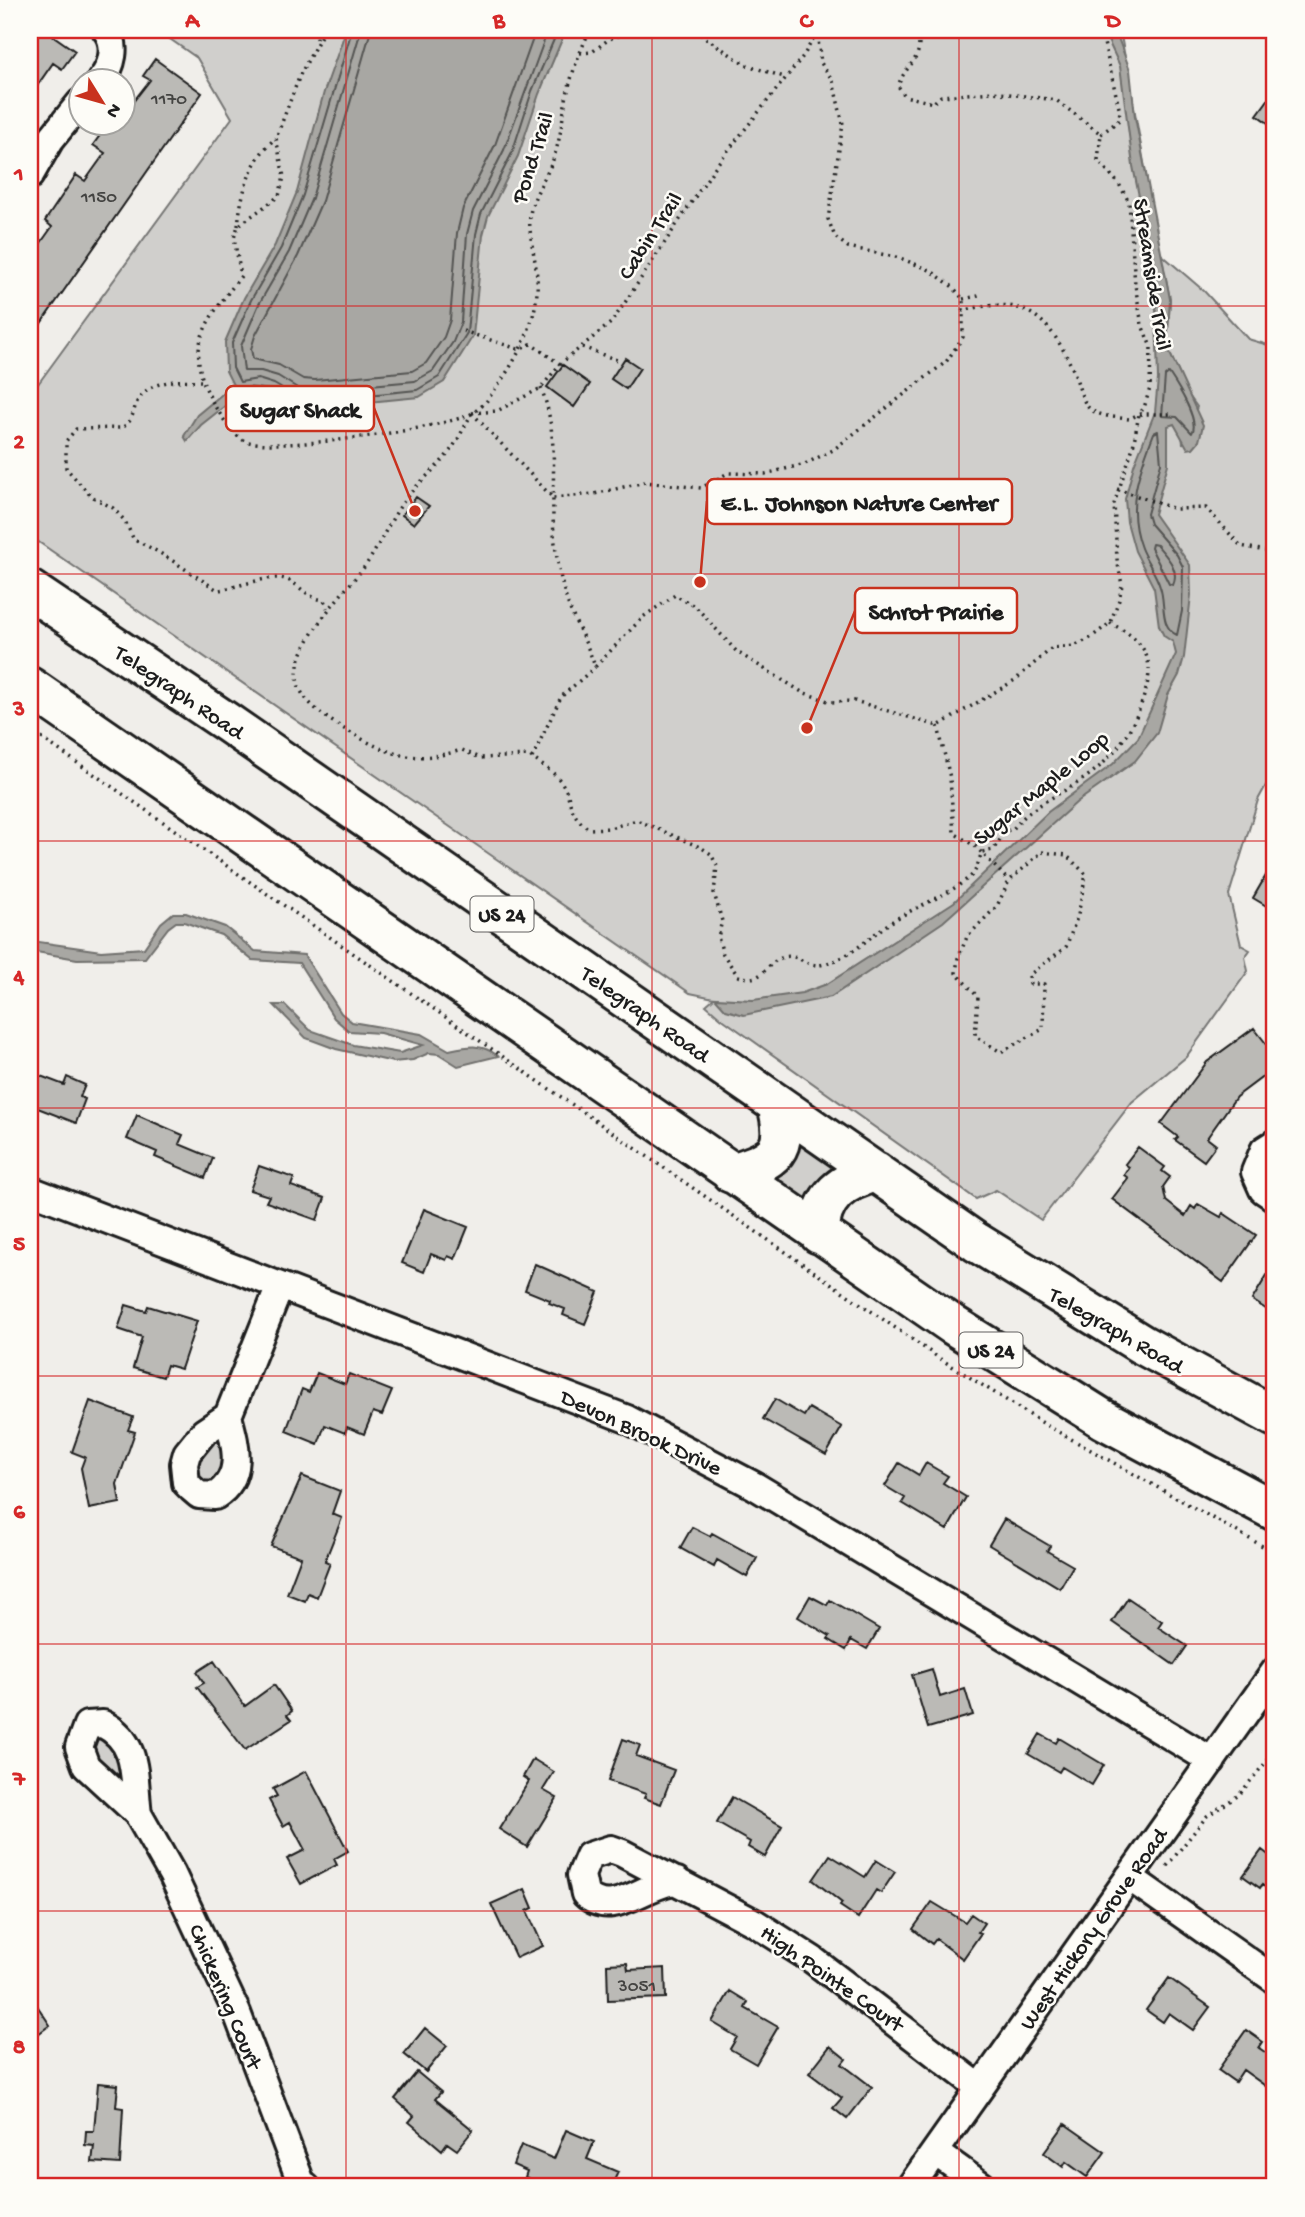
<svg xmlns="http://www.w3.org/2000/svg" width="1305" height="2217" font-family="'Gochi Hand',sans-serif">
<rect width="100%" height="100%" fill="#f0eeea"/>
<filter id="ink" filterUnits="userSpaceOnUse"><feTurbulence type="fractalNoise" baseFrequency=".0143" numOctaves="2"/><feDisplacementMap in="SourceGraphic" scale="14" xChannelSelector="R" yChannelSelector="G"/><feConvolveMatrix kernelMatrix="1 2 1 2 8 2 1 2 1" color-interpolation-filters="sRGB"/></filter>
<g filter="url(#ink)">
<path fill="#d0cfcc" stroke="#767674" stroke-width="2" d="M157 30H1120L1147 179 1151 258 1173 422 1182 435 1183 444 1197 407 1187 393 1167 347 1170 299 1161 254 1204 291 1248 339 1275 347V769L1258 800 1229 895 1241 945 1250 950 1245 957 1248 971 1186 1057 1132 1102 1041 1220 996 1190 976 1199 721 1018 706 1005 714 998 690 993 30 536V395L232 118 197 58Z
M800 1141 839 1166 824 1177 807 1201 771 1175 797 1150Z
M222 1435 227 1465 213 1484 206 1483 197 1474 196 1454Z
M96 1734 120 1747 126 1788 99 1771 90 1739Z"/>
<path fill="#a8a7a3" stroke="#706f6d" stroke-width="2" d="M346 30H566L539 94 518 156 488 216 483 235 473 336 444 382 419 397 328 406 293 404 271 390 249 387 201 425 187 441 184 436 197 415 233 385 226 371 225 342 244 298 275 245 297 192 324 92Z
M1103 30H1115L1130 70 1135 117 1170 299 1167 347 1203 425 1199 441 1193 448 1188 449 1174 424 1168 426V464L1154 514 1190 565 1191 595 1184 657 1179 675 1168 695 1157 733 1135 761 1077 802 943 922 831 997 744 1015 726 1010 715 998 753 1000 802 993 827 984 954 902 1048 812 1113 764 1138 738 1176 654 1173 642 1164 636 1159 626 1154 588 1135 551 1127 522 1125 499 1134 465 1155 412 1158 379 1155 277 1133 166 1120 66Z
M173 913H186L225 927 255 951 304 955 341 1013 352 1022 421 1034 449 1050C469 1046 482 1043 498 1056L458 1066 439 1054 429 1053 413 1060 393 1062 336 1049 306 1038 274 1005H285L310 1030 353 1045 400 1053 423 1045 380 1033 349 1031 334 1018 299 963 252 960 221 935 184 922H176L168 928 145 958 77 959 30 951V942H39L101 951 144 948 161 923Z"/>
<g fill="none" stroke-linecap="round" stroke-linejoin="round">
<path stroke="#545452" stroke-width="2" d="M352 30 303 195 281 248 251 300 232 343 233 368 240 382 258 379 274 384 296 397 328 399 417 390 439 377 467 333 476 234 481 214 512 153 532 91 558 30
M361 30 312 198 289 252 259 304 241 346 244 371H261L278 376 299 389 314 390 415 381 433 371 453 342 461 322 467 234 473 211 504 150 548 30
M371 30 322 201 298 256 255 336 251 349 253 359 279 365 303 379 315 380 412 371 426 363 444 337 450 320 457 233 463 208 495 145 536 30
M1169 373C1177 385 1200 421 1192 433L1177 417 1162 416 1165 376Z
M1158 431 1161 463 1147 514 1150 524 1177 555 1183 567 1182 611 1177 635C1159 627 1166 603 1160 587 1156 573 1146 561 1141 548 1125 507 1139 471 1154 433Z
M1152 544 1157 545C1167 557 1180 569 1173 585L1169 584 1151 548Z"/>
</g>
<path fill="#bbbab6" stroke="#1c1c1c" stroke-width="2" d="M30 30H45L75 51 62 69 53 63 30 96Z
M155 59 202 93 30 339V258L52 227 45 221 76 175 85 181 105 153 93 145 106 127 111 131 118 122H122V116L150 80 143 76Z
M1275 90V128L1257 115Z
M625 358 640 368 626 389 611 379Z
M563 365 590 384 574 407 547 387Z
M416 497 429 506 414 524 402 515Z
M1275 860V911L1253 898Z
M1254 1028 1275 1055V1090L1264 1076 1236 1097 1207 1138 1216 1145 1204 1161 1175 1140 1178 1137 1161 1124 1207 1062Z
M30 1072 64 1085 67 1077 85 1085 80 1097 85 1099 76 1123 30 1105Z
M137 1115 183 1135 179 1144 213 1158 205 1178 155 1157 157 1152 127 1139Z
M1138 1147 1165 1167 1162 1171 1170 1177 1163 1187 1166 1201 1185 1216 1191 1206 1195 1209 1198 1204 1221 1217 1223 1213 1256 1235 1223 1282 1112 1199 1128 1178 1124 1175 1129 1167 1125 1164Z
M259 1166 294 1178 291 1186 325 1198 317 1220 266 1202 269 1196 250 1190Z
M424 1209 468 1227 455 1259 448 1256 446 1260 431 1254 424 1272 402 1263Z
M1275 1262V1315L1252 1300Z
M535 1264 598 1292 585 1324 563 1315 565 1309 549 1303 550 1300 525 1290Z
M126 1305 146 1311 148 1306 197 1321 181 1369 167 1365 163 1377 133 1368 142 1337 118 1329Z
M317 1373 345 1384 349 1374 392 1391 382 1415 373 1412 364 1434 347 1427 345 1433 325 1425 318 1444 286 1431 302 1389 309 1392Z
M775 1399 804 1416 809 1408 842 1427 826 1455 763 1419Z
M90 1401 133 1417 128 1430 135 1432 117 1484 120 1503 89 1509 81 1468 85 1457 72 1452Z
M899 1463 919 1475 926 1463 948 1476 943 1483 966 1497 947 1530 902 1503 905 1498 885 1486Z
M302 1476 340 1491 332 1514 342 1518 325 1561 330 1563 317 1597 308 1593 305 1601 287 1594 301 1557 271 1546Z
M1004 1519 1050 1546 1047 1551 1073 1566 1060 1588 989 1545Z
M692 1527 710 1536 712 1533 757 1558 747 1577 717 1560 714 1567 680 1548Z
M810 1596 827 1605 830 1600 879 1629 867 1649 851 1640 846 1650 828 1639 830 1636 798 1617Z
M1128 1598 1162 1621 1158 1627 1187 1646 1174 1665 1112 1622Z
M214 1661 245 1706 274 1685 292 1711 287 1715 291 1720 245 1750 197 1687 204 1683 197 1672Z
M932 1669 940 1697 965 1689 973 1715 928 1728 912 1675Z
M1040 1734 1056 1743 1059 1738 1104 1765 1092 1785 1062 1767 1059 1772 1028 1754Z
M623 1739 640 1745 636 1756 674 1770 661 1804 644 1798 646 1794 608 1781Z
M533 1759 554 1772 543 1790 557 1798 527 1847 499 1829 529 1781 523 1777Z
M306 1771 348 1851 334 1859 337 1865 301 1884 287 1859 305 1850 290 1822 283 1826 269 1800 277 1796 273 1789Z
M732 1797 782 1826 765 1857 748 1847 750 1842 717 1823Z
M1262 1850 1275 1860V1894L1262 1885 1260 1888 1243 1876Z
M830 1855 865 1877 876 1860 895 1872 881 1893 876 1890 858 1918 840 1906 842 1903 813 1880Z
M525 1889 533 1908 527 1911 543 1946 516 1958 491 1904Z
M932 1902 965 1922 971 1914 984 1923 978 1932 981 1933 963 1959 936 1939 932 1944 913 1929Z
M627 1963 628 1970 665 1968 666 1998 608 2000 607 1964Z
M1169 1978 1210 2007 1193 2030 1169 2013 1163 2022 1146 2010Z
M730 1991 748 2002 745 2008 778 2027 756 2064 730 2049 737 2037 712 2022Z
M30 1995 50 2025 30 2040Z
M425 2028 447 2046 426 2072 404 2054Z
M1246 2030 1263 2042 1259 2048 1275 2059V2074L1267 2087 1243 2070 1235 2082 1218 2070Z
M830 2046 846 2059 842 2064 872 2087 847 2119 833 2108 842 2098 809 2073Z
M417 2072 441 2092 435 2099 473 2130 457 2150 447 2143 442 2150 409 2122 414 2116 395 2099Z
M98 2083 118 2085 116 2107 123 2108 120 2164 92 2162 94 2146 85 2145 86 2131H94Z
M1065 2124 1105 2152 1087 2177 1066 2162 1063 2167 1044 2153Z
M566 2130 594 2142 587 2159 618 2172 611 2187H549L525 2177 527 2171 513 2165 521 2145 554 2159Z"/>
<g fill="none" stroke-linecap="round" stroke-linejoin="round">
<g stroke="#1c1c1c" stroke-width="32">
<path id="minor" d="M101 80C112 67 118 45 106 30
M30 175 50 140 80 103
M1275 1143 1264 1150 1255 1172 1263 1190 1275 1198
M30 1190 627 1419 755 1486 1212 1761
M228 1416C236 1446 245 1477 215 1496L199 1495 192 1489 186 1483 184 1464 187 1453 204 1432 228 1416 280 1286
M138 1814C133 1778 140 1743 103 1724L87 1725 79 1747 86 1766 138 1814 172 1874 237 2013 302 2185 306 2187
M1129 1877 1275 1980
M677 1881C645 1882 613 1921 585 1894L581 1875 589 1856 611 1849 622 1853 755 1923 813 1960 979 2087
M935 2152 984 2187
M910 2187 1275 1671"/>
</g>
<g stroke="#1c1c1c" stroke-width="44">
<path id="highway" d="M30 590 228 723 976 1242 1141 1344 1275 1417
M30 687 953 1325 1103 1419 1275 1511
M731 1173C776 1160 789 1152 777 1104
M819 1234C821 1196 842 1181 876 1172"/>
</g>
<path stroke="#1c1c1c" stroke-width="3.5" stroke-dasharray="2 5" stroke-linecap="butt" d="M314 30 317 42
M324 30 300 75 276 138 284 177 279 196 238 226 234 238 241 276C204 324 181 349 216 408 223 418 232 434 243 440 270 454 444 429 473 413 478 409 485 404 488 399 514 365 540 322 537 278 536 258 528 235 530 215 532 196 548 175 554 157 562 133 562 117 567 95 572 72 580 51 590 30
M694 30 746 65 784 77
M917 30C925 62 906 62 898 86L905 96 933 103 941 96 993 92 1056 100 1101 134
M580 53 592 52 609 39 635 30
M1101 134 1118 121 1120 112 1101 30
M238 226C241 194 250 159 276 138
M963 299 983 295
M962 311C1023 294 1049 315 1074 372 1078 382 1081 399 1088 407 1098 417 1115 417 1129 419L1139 414H1172
M463 331 518 349 531 344 560 364
M582 347 617 360
M201 381C182 380 150 379 138 400 132 411 135 419 122 428L76 429 66 441V468L91 496 113 508 125 521 134 540C165 553 189 573 218 590 236 588 270 574 285 579 300 584 306 598 324 600L327 608
M541 388C555 423 554 461 553 498L594 494 645 482 701 488 728 473 765 474 805 464 833 450 929 375 946 362 963 337V299L953 287 930 270 900 258 848 247 835 237 828 219 843 124 833 81 821 63 817 32
M472 413C464 427 457 443 447 455 435 470 419 482 407 497 390 518 381 544 365 566 344 593 295 641 297 678 298 700 329 720 346 730 391 756 412 764 462 750L480 758 530 756C539 764 550 769 557 777 576 797 562 809 589 829L610 828 637 820 702 848 711 854 717 866 714 893 722 921 718 937 723 954 738 976C766 984 762 964 784 957 798 953 808 969 824 964 856 956 870 934 896 919 921 904 949 895 971 876 977 871 979 859 982 852L993 850 1006 831 1013 829C1028 809 1048 800 1069 788 1109 766 1134 733 1146 689 1156 655 1140 638 1110 623
M472 413 553 498C552 528 556 561 564 591 571 618 587 641 595 667L643 617 675 595 696 607 737 652 802 692 831 702 855 701 938 726 1015 680 1052 648 1074 646 1089 639 1110 623 1119 600 1122 585 1117 559 1114 504 1133 447 1139 414 1144 408 1150 388 1151 347 1142 325 1135 285 1129 202 1119 184 1098 160 1101 134
M472 413 497 411 541 388 560 364 612 322 715 167 804 55 818 30
M1117 489 1175 509 1206 508 1241 546 1275 553
M938 726 950 778 954 833 975 846 1009 881
M30 730 939 1358 1046 1425 1275 1553
M532 758 561 697 595 667
M1042 852 1066 855 1086 874 1078 915 1066 947 1029 975 1030 984H1044L1043 1029 1001 1052 975 1036 978 997 956 973 958 958 967 937 997 906 1009 881Z
M1167 1866 1207 1816 1239 1795 1275 1751"/>
<use href="#minor" stroke="#fdfcf7" stroke-width="26"/>
<use href="#highway" stroke="#fdfcf7" stroke-width="38"/>
</g>
</g>
<path fill="none" stroke="#d62828" stroke-width="2" stroke-opacity="0.55" d="M346 30V2187M652 30V2187M959 30V2187M30 306H1275M30 574H1275M30 841H1275M30 1108H1275M30 1376H1275M30 1644H1275M30 1911H1275"/>
<g text-anchor="middle" stroke-width="5" stroke-linejoin="round" paint-order="stroke">
<g font-size="19" fill="#444442">
<text x="169" y="104">1170</text>
<text x="99" y="202">1150</text>
<text x="637" y="1991">3051</text>
</g>
<g fill="#fdfcf7" stroke="#605f5e" stroke-width="2">
<rect x="470.5" y="896.5" width="63" height="35" rx="5"/>
<rect x="959.5" y="1332.5" width="63" height="35" rx="5"/>
</g>
<g font-size="21" font-weight="bold" fill="#1c1c1c">
<text x="502" y="921">US 24</text>
<text x="991" y="1357">US 24</text>
</g>
<g font-size="23" fill="#1c1c1c" stroke="#fdfcf7">
<text transform="translate(531 157) rotate(-72)" y="8">Pond Trail</text>
<text transform="translate(649 235) rotate(-57)" y="8">Cabin Trail</text>
<text transform="translate(1154 274) rotate(81)" y="8">Streamside Trail</text>
<text transform="translate(180 691) rotate(34)" y="8">Telegraph Road</text>
<text transform="translate(1040 787) rotate(-39)" y="8">Sugar Maple Loop</text>
<text transform="translate(646 1013) rotate(35)" y="8">Telegraph Road</text>
<text transform="translate(1117 1329) rotate(30)" y="8">Telegraph Road</text>
<text transform="translate(642 1431) rotate(25)" y="8">Devon Brook Drive</text>
<text transform="translate(1092 1928) rotate(-55)" y="8">West Hickory Grove Road</text>
<text transform="translate(833 1977) rotate(35)" y="8">High Pointe Court</text>
<text transform="translate(227 1996) rotate(67)" y="8">Chickering Court</text>
</g>
</g>
<path fill="none" stroke="#c8321e" stroke-width="2.5" d="M415 511L374 408M700 582L707 501M807 728L855 611"/>
<g fill="#c8321e" stroke="#fdfcf7" stroke-width="2.5">
<circle cx="415" cy="511" r="7"/>
<circle cx="700" cy="582" r="7"/>
<circle cx="807" cy="728" r="7"/>
</g>
<g fill="#fdfcf7" stroke="#c8321e" stroke-width="2.5">
<rect x="226" y="386" width="148" height="45" rx="7"/>
<rect x="707" y="479" width="305" height="45" rx="7"/>
<rect x="855" y="588" width="162" height="45" rx="7"/>
</g>
<g font-size="24" text-anchor="middle" font-weight="bold" fill="#1c1c1c">
<text x="300" y="417">Sugar Shack</text>
<text x="859" y="510">E.L. Johnson Nature Center</text>
<text x="936" y="619">Schrot Prairie</text>
</g>
<rect width="1305" height="2217" fill="none" stroke="#fdfcf7" stroke-width="77"/>
<g transform="translate(102 102) rotate(127)"><circle r="33" fill="#fdfcf7" stroke="#a3a29f" stroke-width="2"/>
<path d="M0-5L12 26L0 18L-12 26Z" fill="#c8321e"/>
<text y="-10" font-size="19" font-weight="bold" text-anchor="middle" fill="#1c1c1c">N</text>
</g>
<rect x="38" y="38" width="1228" height="2140" fill="none" stroke="#d62828" stroke-width="2.5"/>
<g font-size="23" text-anchor="middle" font-weight="bold" fill="#d62828">
<text x="192" y="27">A</text>
<text x="499" y="27">B</text>
<text x="806" y="27">C</text>
<text x="1113" y="27">D</text>
<text x="19" y="180">1</text>
<text x="19" y="448">2</text>
<text x="19" y="715">3</text>
<text x="19" y="983">4</text>
<text x="19" y="1250">5</text>
<text x="19" y="1518">6</text>
<text x="19" y="1785">7</text>
<text x="19" y="2053">8</text>
</g>
</svg>
